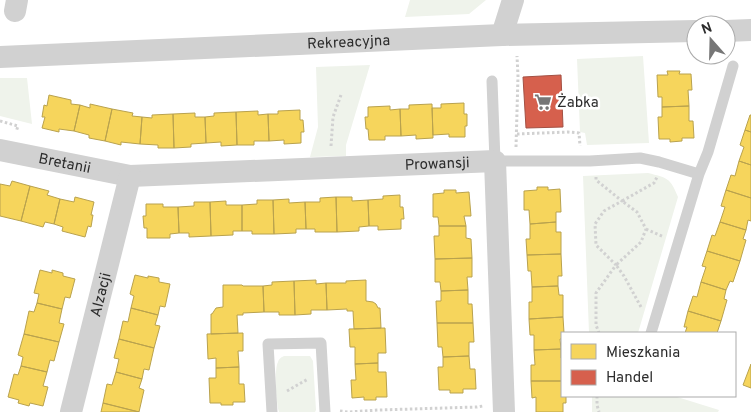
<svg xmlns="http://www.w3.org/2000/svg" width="751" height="412" font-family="Overpass,sans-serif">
<rect width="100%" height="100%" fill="#fff"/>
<path fill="#eff3eb" d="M410 0H486L469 14 405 17Z
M643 56 649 143 587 145 585 133 580 132 577 59Z
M370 65 346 145V156L310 157 318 127 316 67Z
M0 78H27L32 124 0 116Z
M648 173C667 178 670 177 678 197L638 333H589L583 176Z
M284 356H310L313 361 316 410 315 412H279C276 404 274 369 278 362 279 359 280 358 284 356Z
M592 396H674L719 410 718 412H592Z"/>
<path fill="#f6d55c" stroke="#b9a24e" d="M667 71H680L679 74H691L692 90H688L689 106 662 107V97H658L657 75H668Z
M49 95 71 100V104L80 105 74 131 59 129V132L42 128 45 117H42L44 105 47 106Z
M464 103V114H467V126H465V137H449V134L433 135 432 108H441V104Z
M90 104 112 109 105 141 89 138V135L74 131 80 105 90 108Z
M432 104 433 138 416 139V135L401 136 400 109H409V105Z
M390 106V110L400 109 401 136H385V140H369L368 129H366L365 117H368V107Z
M689 106V121H693L694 138H682V141L670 142V139H659L658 117H662V107Z
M112 109 133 113 132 116 142 117 140 144 121 142V145L105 141Z
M300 110V120H303L304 132H301V143L284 144V140L269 141 268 114H278V111Z
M258 111V115L268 114 269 141H254V145H237L236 112Z
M236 112 237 145 221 146V142L206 143 205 117 214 116V113Z
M195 113V117H205L206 143 191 144V147L174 148 173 114Z
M173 114 174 148H158V145L140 144 142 117 152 118V115Z
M750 115H751V132L745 130Z
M745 130 751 132V165L739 161 744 147 740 145Z
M739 161 751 165V198L726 190 731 175 735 176Z
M12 181 30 186 21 221 0 216V184L10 186Z
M30 186 49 191 47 195 60 199 54 224 45 222 43 227 21 221Z
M537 187H548V190L560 189 561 212H556V222L530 224 529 210H524V191L537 190Z
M444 190H456V193L469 192 471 216H464L466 226H439L438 217H433V194L444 193Z
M726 190 751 198V221L748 220 746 230 720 222 725 207 721 206Z
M400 195V207H403L404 219H401V229L378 230V226H369L368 200 383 199V196Z
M75 197 94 202 91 215H93L91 227 88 226 85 237 62 231 63 227 54 224 60 199 74 202Z
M336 197H352V201L368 200 369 226 359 227V231L337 232Z
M336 197 337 232H315V229H306L305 202H320V198Z
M289 199V203L305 202 306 229H296V233L274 234 273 200Z
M257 200H273L274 234H252V231H242V205L257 204Z
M226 201V205H242V231H233V235L211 236 210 202Z
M194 202H210L211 236 189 237V233H179L178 207 194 206Z
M146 204H163V207H178L179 233 170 234V238H147V228H144L143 216H146Z
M556 222V232H561V254L527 255 526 239H530V224Z
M720 222 746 230 743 239 746 240 740 261 707 251 712 235 715 236Z
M439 226H466V238L471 239 472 258 435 259 434 236H439Z
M707 251 740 261 733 282 730 281 726 290 701 282 706 267 702 266Z
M561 254 562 276H558V286L532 287 531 271H528L527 255Z
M472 258V277H467L468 290 441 291 440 282H435V259Z
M40 270 52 273V270L63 273V276L75 279 70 298 65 297 62 309 37 303 39 294 34 293Z
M135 275 148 278V276L159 278V282L170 284 165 307 160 306 158 315 131 308 134 296 130 294Z
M316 280V284L326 283 327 310H311V314L295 315 294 281Z
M366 280V301L373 302 376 304 378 308H380L381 328 354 329 353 311H347V309L327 310 326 283H346V281Z
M294 281 295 315H279V312H264L263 286 272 285V282Z
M701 282 726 290 724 299 727 300 721 321 688 311 693 296 697 297Z
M223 285H242L243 286H263L264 312 243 313V315H237L238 333 211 334V314H212L216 308 223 307Z
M558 286 559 295H563V317L529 319V302H532V287Z
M468 290V304H472L473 323H437L436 301H441V291Z
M37 303 62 309 59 323 64 324 59 342 24 334 29 311 34 312Z
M131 308 158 315 155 325 160 326 154 348 119 339 123 321 128 322Z
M688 311 721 321 717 333H685L687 327H684Z
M563 317 564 333H562V339H560L561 349 534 350V335H530L529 319Z
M437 323H473L474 342H469V356L443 357 442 347H438Z
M385 328 386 353H378V363L355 364V347H350L349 329Z
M243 333V351H238L239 367 216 368V358L208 359 207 334Z
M24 334 59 342 54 361 50 360 47 372 21 366 23 357 18 355Z
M119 339 154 348 149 370 144 369 142 379 116 372 119 359 114 358Z
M561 349V358H562V381H531V365H535L534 350Z
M469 356 470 369H475L476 389H463V393H450V390H439L438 367H443V357Z
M378 363V372H386L387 397H376V400H364V397L352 398 351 380H356L355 364Z
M751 364V388L743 385Z
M21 366 47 372 43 386 48 387 43 406 30 403 29 406 18 403 19 400 8 397 14 374 18 375Z
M239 367V384H244L245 402H233V405H221V403H210L209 378H216V368Z
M116 372 142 379 139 388 144 390 139 412 103 403 107 384 112 385Z
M531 381H562V396H566V403H563V412H536V397L532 398Z
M103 403 139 412H101Z"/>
<path fill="#d6604d" stroke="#a35043" d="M561 75 563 127 526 128 523 77Z"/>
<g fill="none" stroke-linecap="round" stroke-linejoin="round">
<path stroke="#d1d1d1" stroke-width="3" stroke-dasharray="2.5 2.5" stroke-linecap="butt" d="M0 121 18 126 16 132
M517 134 568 132 579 133 580 146
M331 146 333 117 341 95
M516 147 518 76 517 56
M596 177V180L622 201 604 211 595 224 596 245 616 265 596 293V325L599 333
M646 229 664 237
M641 307 624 276 616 265 641 242 646 229 637 212 622 201 654 183 657 177
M287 391 308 379
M597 396V405L599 412
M340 411 348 412 379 410 477 407 483 406"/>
<path stroke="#d1d1d1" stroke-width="11" d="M492 81 495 161H590L640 158 659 162 699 174 708 152 733 66
M651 333 699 174
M272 412 268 344 321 343 325 412"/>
<g stroke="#d1d1d1" stroke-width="22">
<path d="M15 11 17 0"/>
<path d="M726 31 751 30"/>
<path d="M502 35 513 0"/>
<path id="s1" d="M0 57 502 35 696 31"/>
<path id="s2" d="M0 150 130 176 495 161 504 412"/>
<path id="s3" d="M71 412 130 176"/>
</g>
</g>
<defs>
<g id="supermarket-bare" transform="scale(1.35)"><path d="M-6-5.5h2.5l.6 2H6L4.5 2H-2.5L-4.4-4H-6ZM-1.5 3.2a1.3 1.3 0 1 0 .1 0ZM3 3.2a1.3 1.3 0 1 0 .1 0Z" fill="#767676" stroke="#fff" stroke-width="2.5" paint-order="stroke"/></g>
</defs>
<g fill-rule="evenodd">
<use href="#supermarket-bare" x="543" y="102"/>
</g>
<g text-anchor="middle" stroke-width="5" stroke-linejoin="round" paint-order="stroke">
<g font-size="15" fill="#2c2c2c" stroke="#fff">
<text dy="5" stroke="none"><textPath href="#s1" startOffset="349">Rekreacyjna</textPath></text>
<text dy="5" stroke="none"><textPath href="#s2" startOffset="66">Bretanii</textPath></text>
<text dy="5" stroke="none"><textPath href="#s2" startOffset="440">Prowansji</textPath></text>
<text dy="5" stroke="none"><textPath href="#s3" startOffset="121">Alzacji</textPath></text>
</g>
<g font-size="15" fill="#2c2c2c" stroke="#fff" text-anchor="start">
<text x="557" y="107">Żabka</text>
</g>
</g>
<rect x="561" y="332" width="175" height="65" fill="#ffffff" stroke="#ababab"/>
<rect x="571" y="344" width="25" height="15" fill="#f6d55c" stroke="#ababab"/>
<text x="606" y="357" font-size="15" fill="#2c2c2c">Mieszkania</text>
<rect x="571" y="370" width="25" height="15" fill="#d6604d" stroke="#ababab"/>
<text x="606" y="382" font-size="15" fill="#2c2c2c">Handel</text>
<g transform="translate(711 40) rotate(340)"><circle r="24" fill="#ffffff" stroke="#ababab"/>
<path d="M0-4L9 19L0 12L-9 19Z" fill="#767676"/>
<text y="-8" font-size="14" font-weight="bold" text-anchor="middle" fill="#2c2c2c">N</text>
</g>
</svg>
